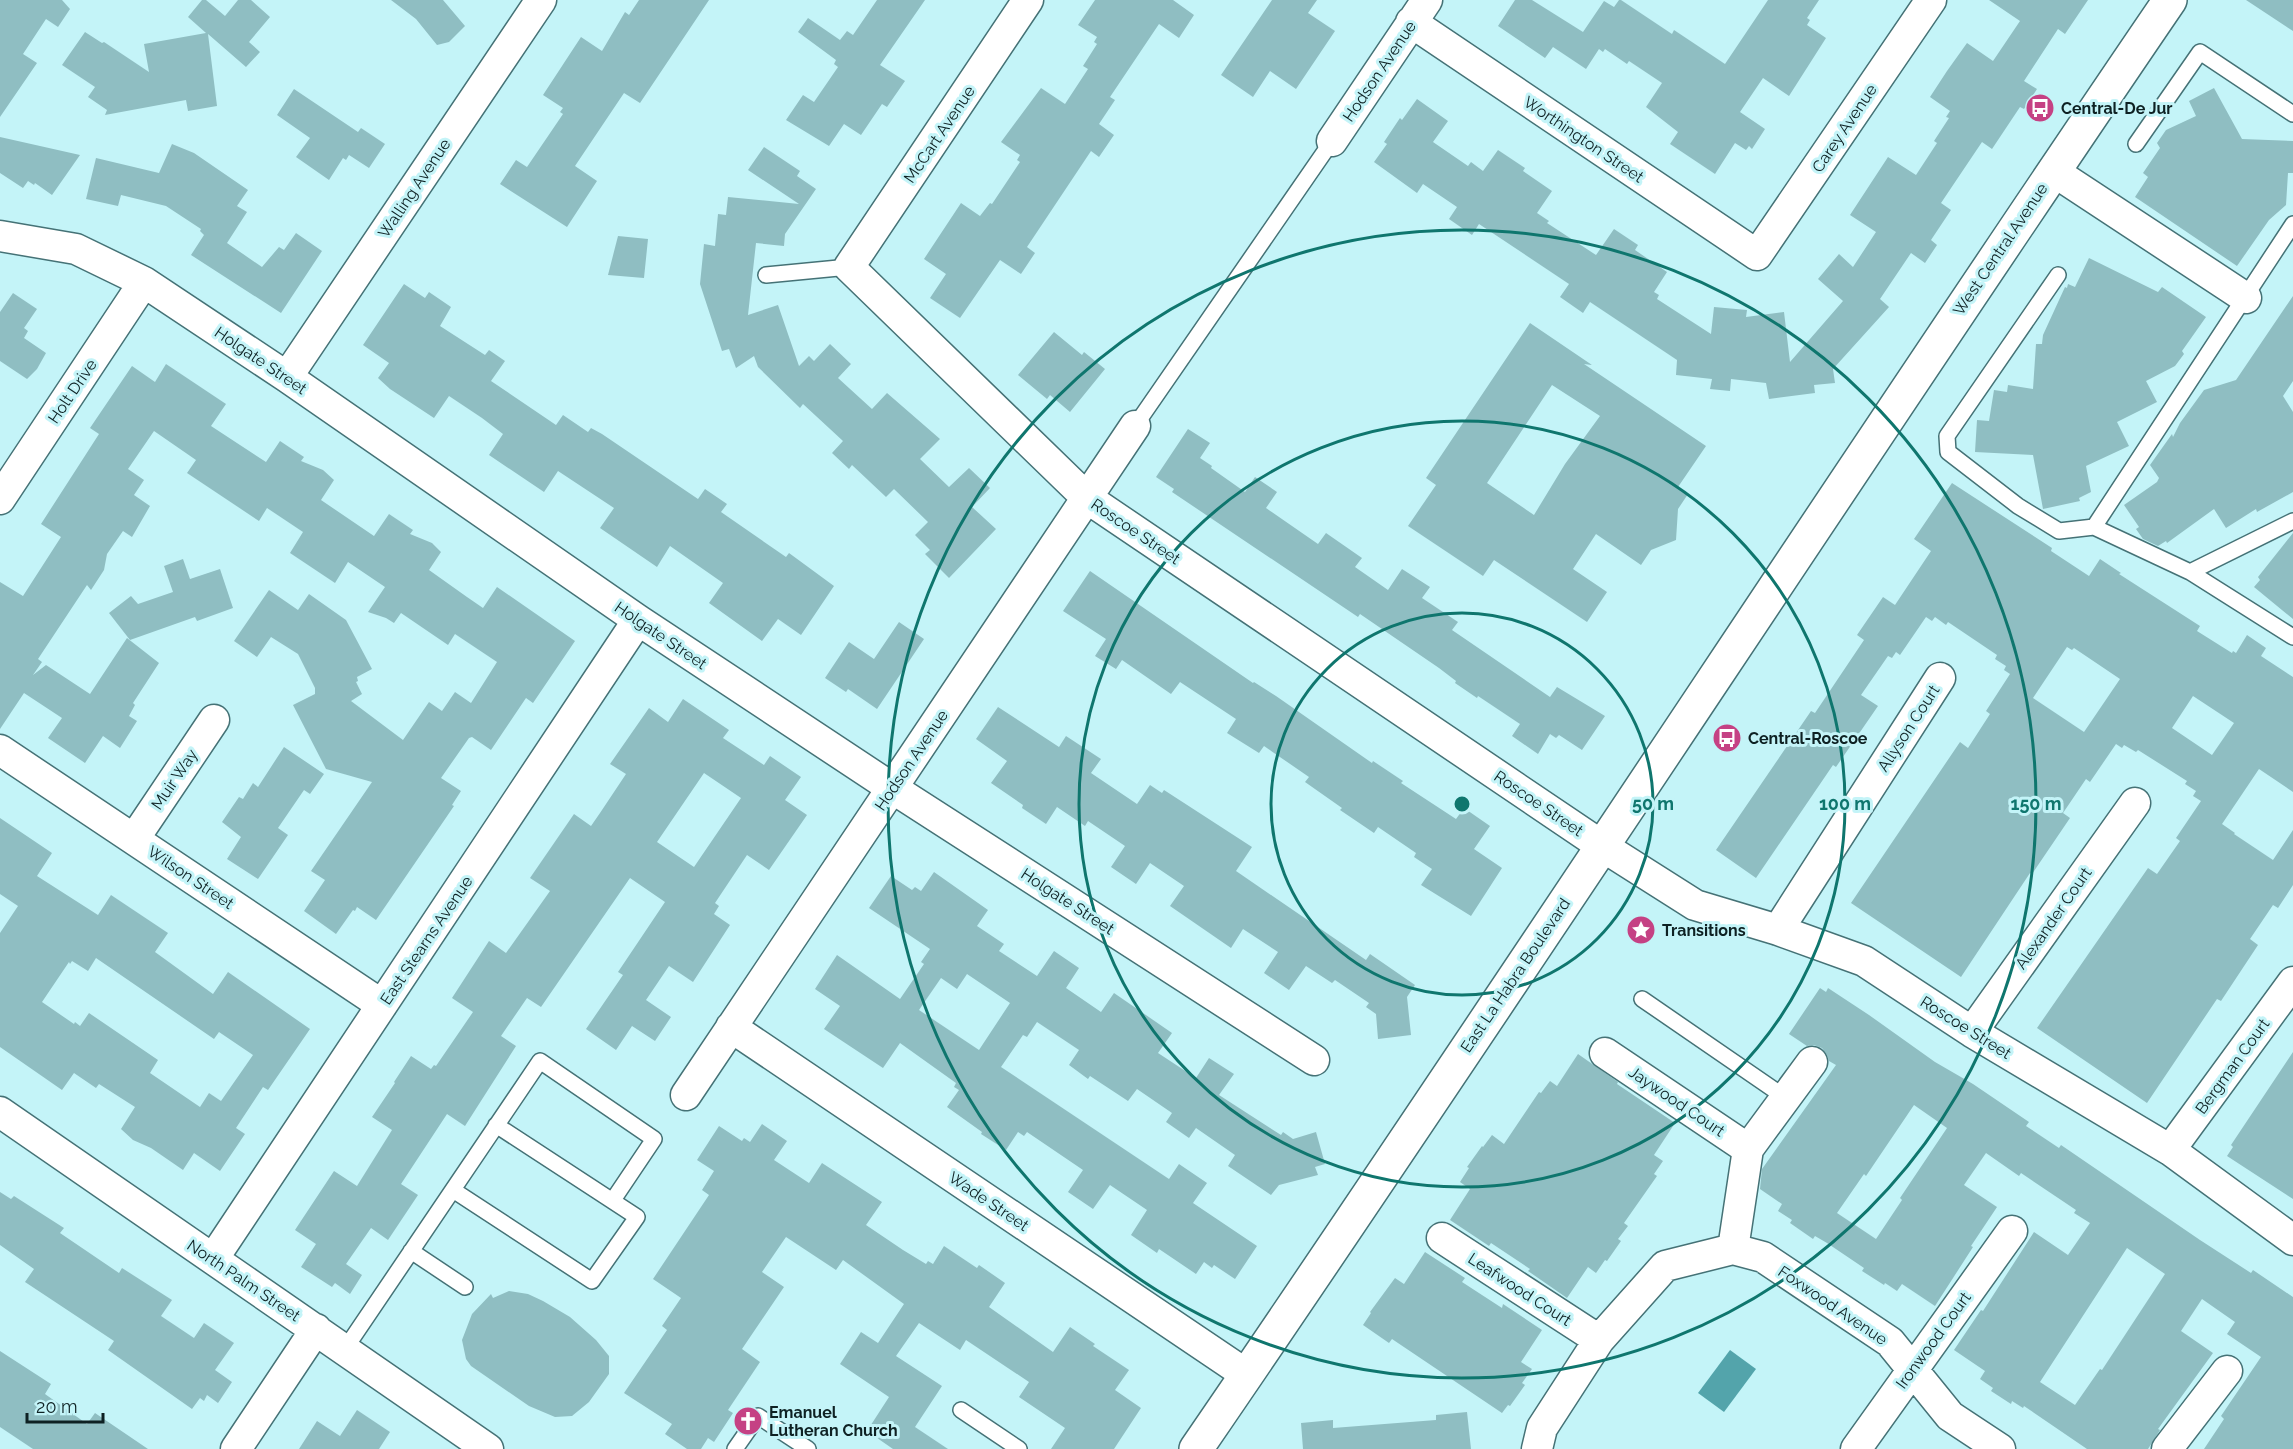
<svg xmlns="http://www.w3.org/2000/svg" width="2293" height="1449" font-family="Raleway,sans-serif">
<rect width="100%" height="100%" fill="#c4f4f8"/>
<path fill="#53a4ab" d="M1730 1350 1756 1369 1724 1412 1698 1393Z"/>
<path fill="#8fbec2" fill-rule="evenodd" d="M0 0H62L70 9 58 27 46 19 23 54 37 63 0 117Z
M202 0H206L225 16 238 0H251L270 17 249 42 260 52 246 67 208 34 217 106 188 111 186 100 105 115 107 110 88 97 95 87 62 65 85 32 102 43 104 42 149 72 144 44 206 33 188 17Z
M391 0H443L465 26 449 42 437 45 416 19Z
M639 0H709L640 103 624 93 575 166 597 181 567 227 500 184 516 160 527 167 563 114 560 112 563 108 543 95 581 37 602 51 625 12 629 15Z
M877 0H925L880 65 905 81 887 107 882 104 861 135 844 124 829 146 786 120 803 95 814 102 838 67 834 64 836 60 798 32 808 18 840 40 847 31 853 35Z
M1095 0H1173L1194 15 1179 38 1159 24 1110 97 1115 100 1099 124 1114 135 1099 157 1091 151 1027 247 1035 253 1021 274 1000 260 960 318 930 298 946 274 924 259 961 203 980 216 990 203 992 204 1020 162 1017 160 1020 155 1001 142 1041 88 1065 104 1088 69 1083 66 1097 44 1094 42 1097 37 1078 25Z
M1272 0H1317L1308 13 1335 31 1296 89 1270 71 1253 97 1221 75Z
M1515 0H1532L1583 32 1604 1 1614 7 1619 0H1621L1672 34 1674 30 1725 64 1768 0H1819L1807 18 1810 20 1807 25 1826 38 1789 96 1763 78 1740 112 1765 129 1752 149 1749 146 1746 150 1735 143 1715 174 1670 144 1678 132 1646 107 1662 83 1629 61 1627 64 1605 49 1603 52 1599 49 1586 69 1553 47 1545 58 1498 26Z
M1989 0H2088L2065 34 2058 29 2024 81 2037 89 2024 109 2020 107 1992 149 1982 142 1941 203 1951 210 1931 240 1937 245 1925 263 1911 253 1880 299 1889 307 1833 369 1835 383 1814 385 1815 393 1769 399 1766 383 1731 379 1730 391 1710 389 1712 379 1676 375 1677 360 1590 302 1583 313 1560 297 1569 284 1479 224 1472 235 1449 219 1457 207 1423 184 1417 193 1374 162 1387 144 1384 142 1400 118 1402 120 1417 99 1448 121 1433 142 1468 166 1471 162 1483 171 1498 150 1525 168 1523 171 1552 191 1537 213 1549 221 1547 223 1596 255 1614 229 1638 245 1635 250 1667 272 1654 292 1659 295 1657 299 1711 334 1714 307 1747 310 1746 317 1784 312 1790 362 1843 301 1818 279 1839 254 1853 267 1876 232 1850 215 1888 157 1916 175 1937 143 1934 141 1949 118 1946 117 1950 111 1930 97 1947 71 1967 43 1993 61 2020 21Z
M2246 0H2293V31Z
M2214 88 2242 139 2293 141V173H2288L2286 205 2269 220 2237 266 2135 197 2148 177 2143 173 2160 148 2157 143 2166 130 2196 116 2189 101Z
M294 89 358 132 361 128 385 144 369 168 349 155 346 160 343 158 329 180 296 157 310 138 277 115Z
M0 137 80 155 52 195 35 183 34 185 28 181 23 188 0 173Z
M172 144 194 153 248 190 237 206 247 212 227 243 262 267 279 247 284 250 296 233 322 251 281 313 191 255 204 235 200 231 201 229 166 206 121 195 118 206 86 199 96 158 159 173Z
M764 147 800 171 797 176 816 189 785 234 784 246 756 243 748 315 778 305 799 366 809 356 814 361 830 344 851 364 838 378 872 409 887 393 940 439 920 459 949 487 969 468 990 488 972 507 996 529 949 578 925 554 930 550 915 535 928 522 894 489 886 497 852 465 849 469 832 453 843 441 803 404 800 408 758 367 754 356 736 368 729 349 722 351 700 284 704 244 715 246 718 214 726 215 728 197 799 204 748 170Z
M618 236 648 239 644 278 608 275Z
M2089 258 2158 292 2162 287 2206 317 2182 351 2184 354 2175 366 2146 381 2157 402 2117 422 2129 446 2086 466 2091 492 2079 498 2080 501 2043 509 2033 455 1975 452 1977 420 1989 421 1994 390 2007 392 2008 385 2033 389 2036 344H2042L2043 335 2065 287 2067 288 2068 284 2075 287Z
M404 284 425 298 429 292 451 307 440 326 485 355 489 350 505 361 491 381 556 425 563 415 588 432 591 428 602 434 698 499 705 489 727 504 721 512 786 557 789 553 834 586 801 635 778 619 762 641 709 603 723 583 670 546 657 567 600 528 614 508 558 471 544 492 489 455 503 434 482 418 449 396 434 418 390 389 378 378 389 363 363 345Z
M13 293 37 309 24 328 28 331 24 338 46 353 37 369 27 379 0 361V312Z
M2293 296V381L2283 396 2293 412V492L2257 512 2256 509 2226 528 2214 509 2167 543 2166 541 2158 546 2143 539 2136 529 2139 527 2124 505 2157 482 2159 478 2150 465 2172 434 2173 437 2180 423 2204 390 2236 380Z
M1530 323 1592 365 1584 364 1706 446 1678 487 1688 494 1678 509 1676 540 1651 550 1641 565 1596 534 1573 569 1607 592 1587 622 1494 560 1483 576 1408 526 1436 485 1426 478ZM1552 385 1600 416 1565 464 1534 515 1487 483Z
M1054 332 1082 355 1084 352 1105 369 1070 412 1050 395 1047 399 1018 375Z
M166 364 226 404 211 426 266 462 280 441 304 457 301 461 323 470 334 480 321 500 374 536 389 514 413 530 410 534 432 543 441 552 429 570 467 597 483 608 497 587 575 641 533 703 526 698 491 750 472 737 469 738 441 778 461 791 452 805 454 806 376 920 357 907 355 911 353 910 336 934 304 911 325 880 311 871 372 782 326 769 293 705 315 694V688L298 654 271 637 257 657 234 641 269 590 298 610 309 594 346 620 372 669 357 677 358 681 356 682 362 694 351 701 403 740 429 702 442 711 455 692 471 703 497 662 455 634 448 645 401 613 394 623 386 618 368 612 385 587 348 562 335 583 290 553 303 532 267 508 259 521 187 473 196 460 154 431 128 469 144 480 134 495 150 506 132 537 123 531 107 554 104 570 91 590 87 585 38 659 42 662 33 675 46 665 90 694 127 638 159 663 133 703 135 705 129 716 137 721 120 748 103 736 85 763 48 738 62 718 24 693 0 729V582L23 596 61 537 41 524 99 434 90 428 132 366 155 382Z
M1188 429 1210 443 1200 458 1212 466 1211 468 1245 492 1255 477 1277 492 1266 508 1318 544 1326 533 1362 558 1355 567 1388 590 1402 569 1430 587 1422 598 1458 622 1452 630 1550 697 1557 687 1605 716 1582 750 1559 735 1556 738 1550 734 1538 754 1512 736 1520 724 1478 696 1477 698 1455 683 1456 681 1439 668 1360 614 1358 617 1172 492 1174 489 1156 477Z
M1952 483 2052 548 2051 551 2089 576 2100 559 2121 573 2119 574 2200 626 2197 631 2232 653 2233 651 2236 653 2247 635 2266 648 2261 656 2293 677V792L2259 769 2222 824 2235 833 2234 834 2273 860 2293 830V885L2278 908 2273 905 2250 939 2258 945 2221 1001 2217 999 2147 1103 2037 1028 2148 868 2157 874 2180 841 2176 838 2201 801 2193 796 2196 791 2185 784 2187 781 2138 750 2136 752 2124 745 2122 748 2116 744 2090 782 2086 779 2063 813 2070 818 2032 874 2030 873 1961 977 1851 903 1960 742 1968 748 1990 714 1986 711 2010 674 2004 670 2006 666 1995 659 1997 655 1948 622 1946 625 1935 617 1932 621 1926 617 1900 655 1896 652 1892 658 1888 656 1861 695 1878 706 1836 767 1833 765 1756 878 1716 850 1809 714 1811 711 1815 713 1864 640 1857 635 1883 597 1895 605 1931 551 1914 539ZM2067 647 2072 650 2074 648 2120 679 2084 732 2033 698ZM2193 696 2234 723 2212 755 2172 728Z
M2293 533V619L2254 587 2260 580 2258 577Z
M183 559 190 579 220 569 233 608 197 621 195 617 130 640 109 613 131 596 138 604 173 592 164 566Z
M1090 571 1253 683 1254 682 1276 696 1372 763 1373 761 1403 781 1401 783 1456 819 1464 808 1490 826 1474 849 1502 868 1471 916 1421 885 1432 869 1414 857 1416 853 1378 827 1374 833 1340 810 1342 808 1305 782 1309 777 1264 746 1259 753 1227 733 1236 719 1180 682 1171 694 1122 660 1116 669 1095 656 1106 639 1063 611Z
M899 622 924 639 877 709 848 689 846 692 825 678 849 642 874 659Z
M683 699 729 730 723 738 764 765 770 756 801 777 785 800 807 815 769 870 747 855 715 903 719 906 714 914 730 925 693 982 669 966 646 1000 671 1017 655 1041 632 1026 616 1050 586 1029 623 975 618 972 665 902 630 878 541 1007 527 998 501 1036 516 1046 465 1126 447 1114 401 1184 418 1195 388 1240 371 1228 346 1264 362 1275 350 1294 335 1283 332 1287 301 1267 316 1244 295 1230 334 1171 357 1186 392 1130 372 1117 395 1083 394 1082 411 1056 431 1069 434 1065 436 1066 473 1012 452 998 489 941 506 953 550 891 530 878 574 814 591 826 600 813 626 774 610 764 649 708 668 722ZM704 773 741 798 694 867 657 842Z
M998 707 1059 747 1066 736 1101 759 1091 773 1137 804 1150 785 1162 793 1164 790 1252 847 1236 871 1366 960 1370 954 1415 985 1407 997 1411 1035 1378 1039 1376 1014 1366 1007 1369 1003 1335 980 1332 983 1306 966 1289 990 1264 973 1278 952 1243 929 1231 948 1170 906 1184 886 1150 863 1136 884 1111 867 1125 846 1088 821 1085 826 1057 807 1046 824 1022 808 1023 805 991 783 1007 761 976 739Z
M284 747 324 774 310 794 304 790 278 828 288 835 258 879 227 859 241 837 222 822 239 797 243 799 253 783 258 787Z
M0 818 52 853 37 876 98 915 111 895 168 933 155 952 213 994 228 972 310 1029 268 1090 263 1087 236 1128 245 1134 220 1171 194 1153 183 1170 151 1148 133 1140 121 1129 135 1107 99 1084 96 1088 74 1073 62 1090 0 1047V933L18 906 0 894ZM96 958 214 1039 219 1032 253 1055 221 1101 209 1093 200 1107 150 1073 158 1060 89 1013 80 1026 75 1022 74 1024 42 1002 69 962 70 964 72 961 88 971Z
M934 872 988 910 977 926 1004 944 999 951 1037 976 1054 951 1079 968 1066 988 1101 1012 1114 993 1172 1033 1158 1053 1196 1078 1209 1058 1234 1074 1219 1095 1281 1135 1283 1132 1293 1139 1316 1132 1325 1164 1315 1167 1318 1175 1279 1185 1271 1195 1228 1166 1235 1155 1196 1128 1189 1138 1166 1122 1172 1113 1137 1089 1128 1101 1090 1076 1088 1079 1069 1065 1079 1050 1037 1022 1027 1037 1023 1035 1001 1067 1169 1179 1179 1164 1207 1183 1193 1203 1257 1246 1235 1279 1214 1265 1212 1268 1204 1262 1196 1274 1159 1249 1157 1253 1131 1235 1147 1210 1110 1185 1093 1209 1068 1192 1083 1170 1027 1132 1024 1136 1018 1132 1006 1150 981 1134 982 1132 947 1107 959 1090 954 1087 956 1083 900 1043 883 1068 824 1029 840 1006 815 989 837 955 900 999 924 964 921 962 930 949 869 908 891 876 912 890 915 887 921 891ZM967 974 1010 1003 979 1050 919 1010 941 978 957 989Z
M1820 988 1826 992 1828 988 1869 1015 1935 1062 1973 1084 2029 1122 2026 1126 2059 1148 2061 1145 2200 1240 2251 1273 2253 1270 2293 1297V1449H2204L2224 1419 2221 1416 2261 1357 2227 1334 2235 1322 2202 1299 2181 1331 2213 1353 2158 1429 2160 1430 2148 1449H2087L2024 1406 2023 1408 2012 1401 2011 1404 1991 1391 1993 1388 1980 1379 1985 1371 1954 1350 1981 1310 1983 1311 2034 1232 2068 1255 2090 1223 2074 1213 2076 1210 2021 1173 2019 1176 1986 1153 1964 1185 1997 1207 1971 1246 1973 1247 1935 1306 1902 1284 1897 1291 1885 1283 1884 1285 1862 1271 1864 1268 1827 1243 1815 1236 1813 1239 1790 1223 1792 1220 1778 1211 1782 1204 1760 1189 1762 1169 1836 1065 1829 1061 1827 1055 1822 1048 1814 1045 1807 1046 1789 1034ZM1914 1105 1947 1128 1900 1198 1902 1200 1876 1239 1837 1213 1864 1174 1866 1176ZM2127 1248 2165 1274 2102 1370 2100 1369 2075 1405 2040 1382Z
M2293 1052V1199L2227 1156 2233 1147 2231 1145Z
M1578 1054 1618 1082 1617 1084 1675 1123 1654 1155 1663 1161 1654 1174 1657 1176 1624 1223 1628 1226 1618 1239 1621 1241 1607 1261 1605 1260 1596 1273 1588 1267 1567 1298 1528 1271 1530 1269 1491 1243 1489 1246 1450 1220 1470 1189 1460 1182 1469 1168 1467 1167 1482 1146 1483 1147 1492 1135 1504 1144 1539 1092 1541 1093 1550 1081 1557 1086Z
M762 1124 787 1141 774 1160 809 1183 822 1163 882 1202 866 1225 903 1250 926 1264 928 1261 933 1264 944 1246 977 1268 979 1265 1005 1283 989 1307 1053 1352 1070 1327 1095 1344 1093 1346 1129 1370 1115 1390 1141 1408 1114 1449H1051L1065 1428 1019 1397 1029 1382 966 1340 960 1350 919 1323 896 1356 942 1386 915 1427 948 1449H893L867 1431 889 1397 840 1364 861 1332 878 1343 904 1304 843 1260 836 1270 786 1237 762 1272 784 1287 742 1349 760 1362 728 1410 733 1413 714 1442 708 1438 701 1449H687L665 1434 672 1424 624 1393 667 1330 662 1326 681 1298 653 1279 709 1195 702 1190 714 1171 697 1160 719 1126 742 1141 744 1138 750 1142Z
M0 1192 11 1199 14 1196 64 1228 60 1233 119 1273 122 1268 172 1300 161 1316 194 1338 204 1323 234 1343 215 1370 232 1382 218 1403 207 1395 204 1401 200 1398 192 1409 108 1350 114 1341 25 1282 34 1269 0 1245Z
M1425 1252 1465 1278 1462 1282 1502 1308 1503 1304 1542 1330 1521 1362 1532 1369 1522 1383 1525 1385 1510 1406 1508 1405 1502 1413 1392 1339 1389 1343 1363 1325 1371 1313 1370 1312 1395 1278 1404 1284Z
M509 1291 528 1294 543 1301 570 1317 596 1340 609 1356V1374L589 1402 572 1416 555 1417 529 1406 471 1366 466 1359 462 1340 472 1314 491 1294 493 1298Z
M0 1351 51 1384 45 1394 87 1424 95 1413 148 1449H33L0 1427Z
M357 1410 390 1432 379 1449H299L317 1421 340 1436Z
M1467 1412 1471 1449H1303L1301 1423 1333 1420V1428L1436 1420V1415Z"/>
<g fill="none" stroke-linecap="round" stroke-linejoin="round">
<g stroke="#457276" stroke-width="18">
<path id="service" d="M2136 144 2200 52 2293 114
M766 275 849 267
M2058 275 1947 436 1948 452 2018 506 2059 531 2094 527 2190 572 2293 637
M1135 426 1332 141
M2094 527 2293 224
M2190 572 2293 521
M1642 999 1786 1098
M453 1190 592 1281 637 1217 496 1125
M411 1251 465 1287
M345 1349 540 1061 654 1139 613 1200
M961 1410 1019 1449
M735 1449 758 1416 808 1449"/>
</g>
<g stroke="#457276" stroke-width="33">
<path id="minor" d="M1028 0 849 267 1087 498 1602 846 1695 905 1778 930 1864 961 1972 1032 2170 1150 2293 1240
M1411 22 1757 255 1931 0
M1332 141 1427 0
M2053 171 2246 298
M0 236 76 249 144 282 287 377 638 620 892 788 1314 1060
M287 377 541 0
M0 499 144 282
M0 750 382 1005
M134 839 214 720
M1778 930 1940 678
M731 1027 1247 1375
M1972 1032 2135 803
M1605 1053 1748 1149
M686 1095 1135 426
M0 1112 488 1449
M2170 1150 2293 982
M1442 1238 1599 1340
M1733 1249 1763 1257 1890 1342 1950 1416 2000 1449
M1733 1249 1748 1149 1812 1062
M213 1259 638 620
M236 1449 316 1329
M1537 1449 1542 1428 1599 1340 1665 1266 1733 1249
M1856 1449 2012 1231
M2167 1449 2227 1371"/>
</g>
<g stroke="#457276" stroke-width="36">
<path id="secondary" d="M1196 1449C1525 969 1842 481 2170 0"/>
</g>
<use href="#service" stroke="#fff" stroke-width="15"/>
<use href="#minor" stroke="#fff" stroke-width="30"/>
<use href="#secondary" stroke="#fff" stroke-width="33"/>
</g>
<g fill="none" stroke="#0f766e" stroke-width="3">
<circle cx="1462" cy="804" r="191"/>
<circle cx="1462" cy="804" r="383"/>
<circle cx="1462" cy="804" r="574"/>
</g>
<defs>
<g id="bus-disc" transform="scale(1.5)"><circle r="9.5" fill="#c54184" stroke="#c4f4f8"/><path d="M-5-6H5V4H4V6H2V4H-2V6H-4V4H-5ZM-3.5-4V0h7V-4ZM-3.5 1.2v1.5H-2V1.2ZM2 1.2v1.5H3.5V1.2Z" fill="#fff"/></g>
<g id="sight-disc" transform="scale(1.5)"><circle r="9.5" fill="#c54184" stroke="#c4f4f8"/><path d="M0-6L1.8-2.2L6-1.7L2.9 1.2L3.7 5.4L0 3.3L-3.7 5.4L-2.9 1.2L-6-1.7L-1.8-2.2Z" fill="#fff"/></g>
<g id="church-disc" transform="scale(1.5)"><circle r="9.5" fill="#c54184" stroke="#c4f4f8"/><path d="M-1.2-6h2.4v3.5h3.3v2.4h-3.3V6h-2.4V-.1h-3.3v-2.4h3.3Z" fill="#fff"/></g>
</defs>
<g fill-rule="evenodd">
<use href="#bus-disc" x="2040" y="108"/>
<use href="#bus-disc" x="1727" y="738"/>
<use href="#sight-disc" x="1641" y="930"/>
<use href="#church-disc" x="748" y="1421"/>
</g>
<g text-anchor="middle" stroke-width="6" stroke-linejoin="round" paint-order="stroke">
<g font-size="16" fill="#0e2123" stroke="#c4f4f8">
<text transform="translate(1379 71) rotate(-56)" y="6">Hodson Avenue</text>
<text transform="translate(1844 128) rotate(-56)" y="6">Carey Avenue</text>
<text transform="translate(939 134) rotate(-56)" y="6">McCart Avenue</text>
<text transform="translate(1584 139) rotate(34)" y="6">Worthington Street</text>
<text transform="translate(414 188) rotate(-56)" y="6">Walling Avenue</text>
<text transform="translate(2000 249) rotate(-56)" y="6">West Central Avenue</text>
<text transform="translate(261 360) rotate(34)" y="6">Holgate Street</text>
<text transform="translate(72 391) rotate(-56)" y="6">Holt Drive</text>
<text transform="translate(1136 531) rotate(34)" y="6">Roscoe Street</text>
<text transform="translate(661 635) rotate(34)" y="6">Holgate Street</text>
<text transform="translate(1908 728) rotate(-57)" y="6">Allyson Court</text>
<text transform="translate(911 760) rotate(-56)" y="6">Hodson Avenue</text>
<text transform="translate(174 779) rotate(-56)" y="6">Muir Way</text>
<text transform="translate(1539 803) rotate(34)" y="6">Roscoe Street</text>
<text transform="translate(191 877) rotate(34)" y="6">Wilson Street</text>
<text transform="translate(1068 901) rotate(33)" y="6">Holgate Street</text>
<text transform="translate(2053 918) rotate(-55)" y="6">Alexander Court</text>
<text transform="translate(426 940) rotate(-56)" y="6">East Stearns Avenue</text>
<text transform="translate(1515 975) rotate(-56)" y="6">East La Habra Boulevard</text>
<text transform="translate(1966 1027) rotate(32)" y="6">Roscoe Street</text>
<text transform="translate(2232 1066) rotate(-54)" y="6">Bergman Court</text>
<text transform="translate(1677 1101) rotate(34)" y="6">Jaywood Court</text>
<text transform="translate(989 1201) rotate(34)" y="6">Wade Street</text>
<text transform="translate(244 1280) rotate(34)" y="6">North Palm Street</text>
<text transform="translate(1520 1289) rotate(33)" y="6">Leafwood Court</text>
<text transform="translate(1833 1305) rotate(34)" y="6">Foxwood Avenue</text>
<text transform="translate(1933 1340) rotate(-54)" y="6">Ironwood Court</text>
</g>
<g font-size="16" font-weight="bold" fill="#0e2123" stroke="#c4f4f8" text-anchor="start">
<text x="2061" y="114">Central-De Jur</text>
<text x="1748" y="744">Central-Roscoe</text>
<text x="1662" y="936">Transitions</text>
<text x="769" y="1418">Emanuel<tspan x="769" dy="18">Lutheran Church</tspan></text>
</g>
</g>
<circle cx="1462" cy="804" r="9" fill="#0f766e" stroke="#c4f4f8" stroke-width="3"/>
<g font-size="18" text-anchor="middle" font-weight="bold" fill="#0f766e" stroke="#c4f4f8" stroke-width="6" stroke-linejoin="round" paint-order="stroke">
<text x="1653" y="810">50 m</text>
<text x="1845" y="810">100 m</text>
<text x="2036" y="810">150 m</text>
</g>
<path d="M27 1413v9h76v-9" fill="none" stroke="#0e2123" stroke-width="3"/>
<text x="36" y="1413" font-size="18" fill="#0e2123" stroke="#c4f4f8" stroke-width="4.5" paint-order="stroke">20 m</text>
</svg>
